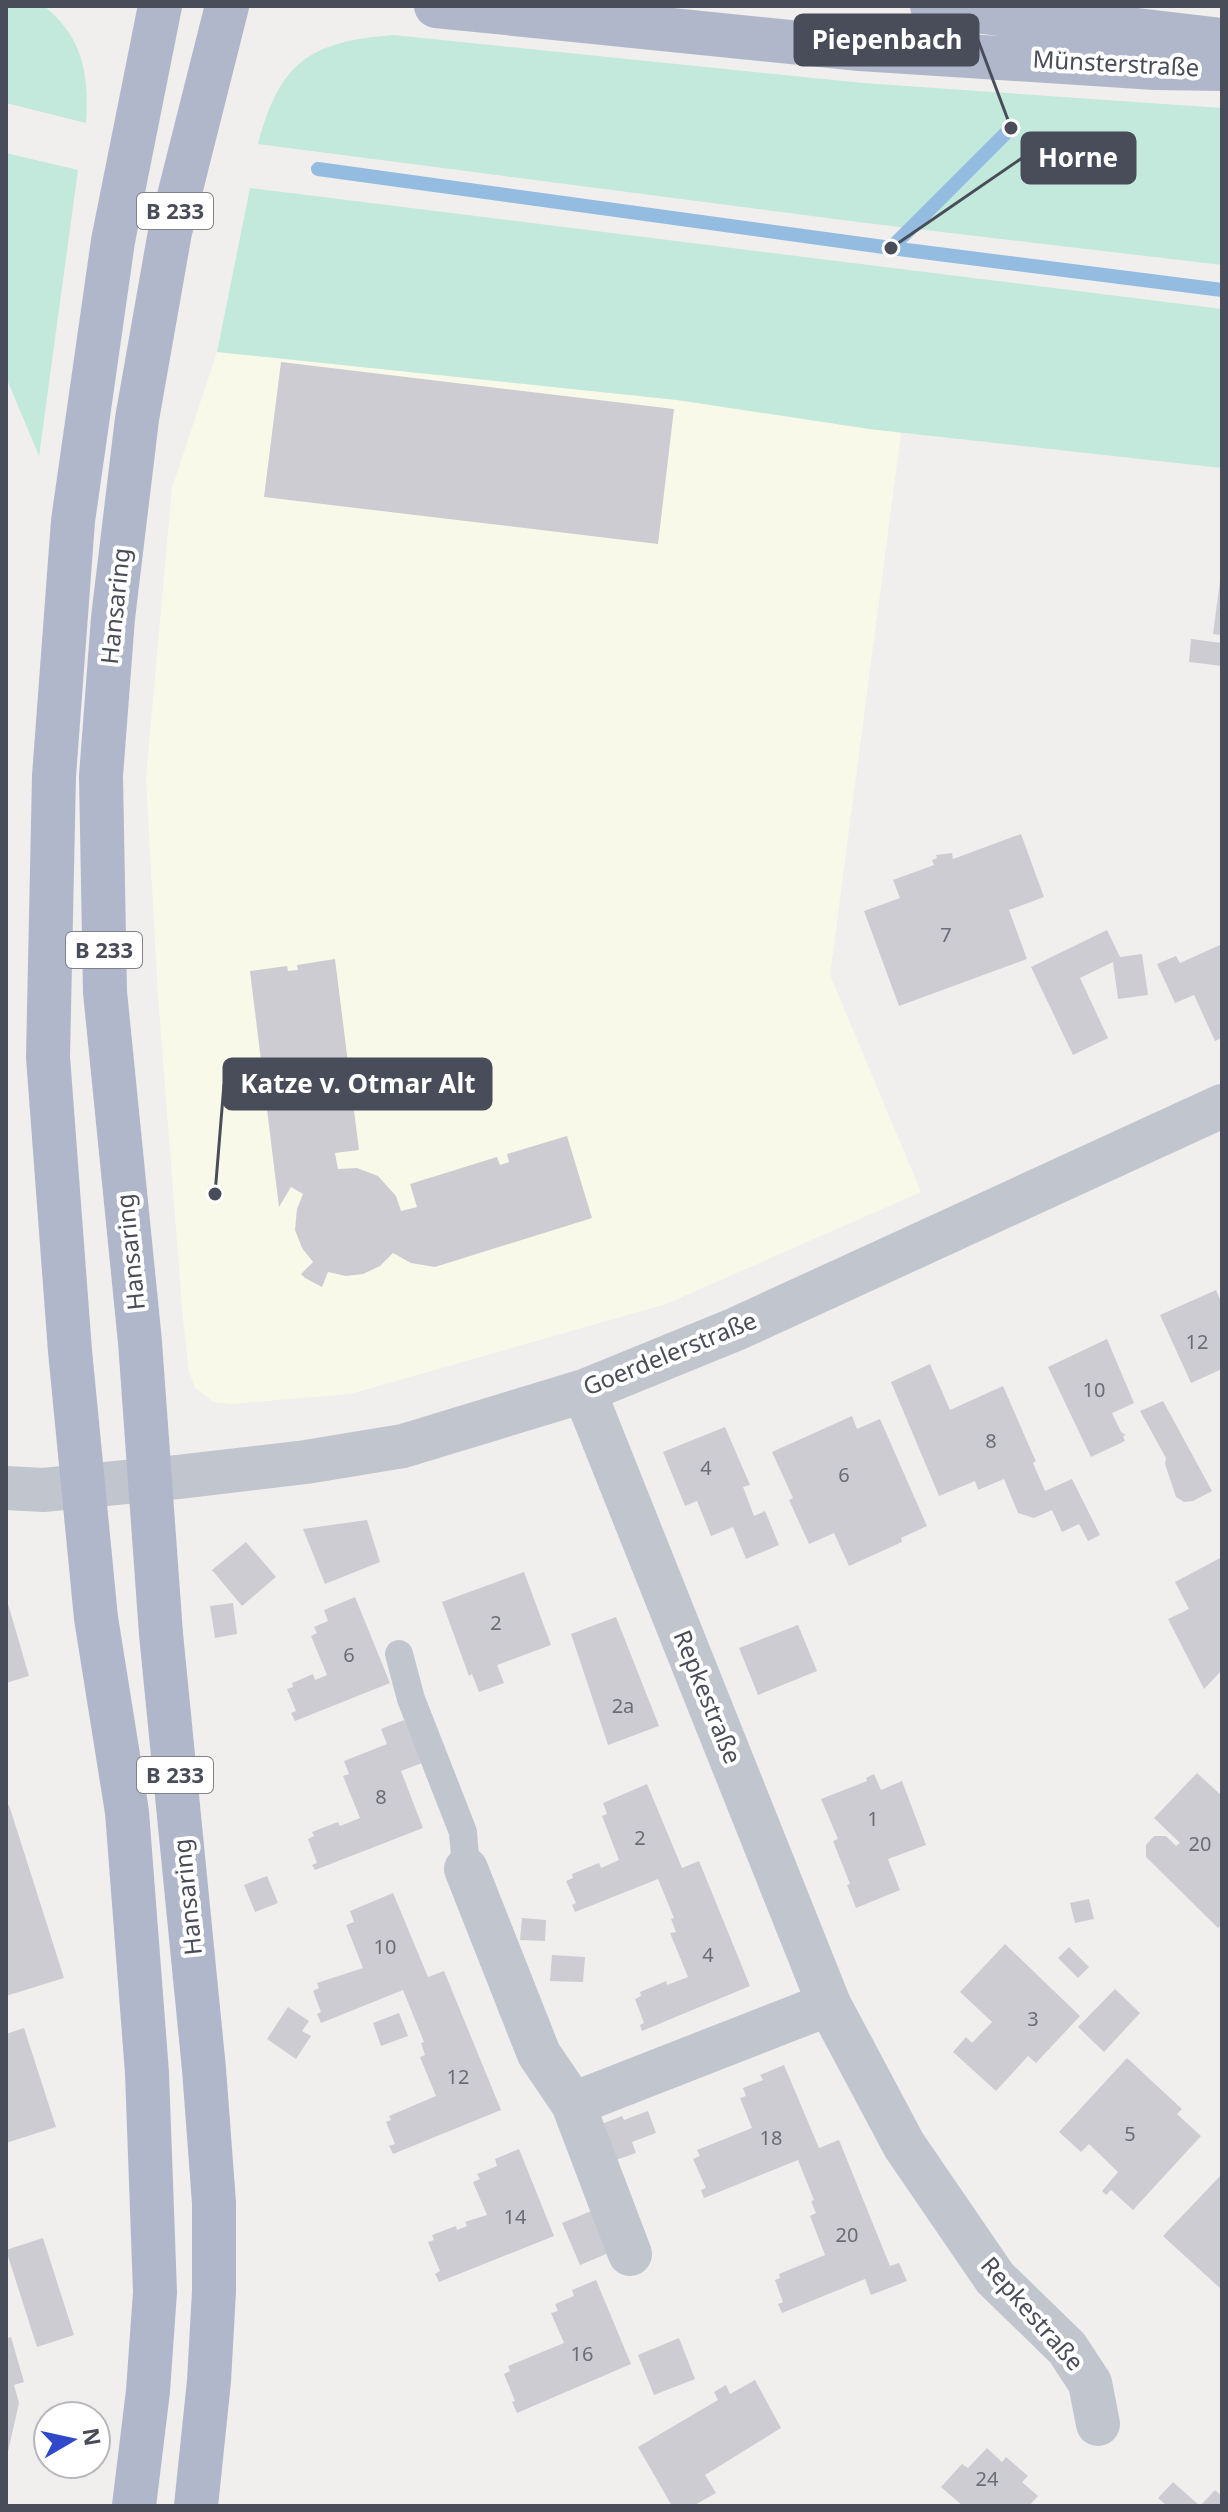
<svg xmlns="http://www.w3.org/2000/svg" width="1228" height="2512" font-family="'Noto Sans',sans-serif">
<rect width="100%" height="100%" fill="#f0efee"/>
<path fill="#f9f9e9" d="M217 352 677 400 901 433 830 975 921 1192 666 1304 350 1394 231 1404 214 1402 195 1388 189 1371 183 1319 158 995 146 778 172 488Z"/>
<path fill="#c2e9db" d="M6 6H44C84 38 89 76 86 123L6 103Z
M393 35 863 83 1222 108V265L858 222 258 144C280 61 310 42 393 35Z
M6 153 78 170 39 456 6 377Z
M250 188 1222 309V468L869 429 677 400 217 352Z"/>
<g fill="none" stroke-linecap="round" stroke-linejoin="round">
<path stroke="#94bce1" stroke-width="14" d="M318 169 891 248 1222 290
M891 248 1011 128"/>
</g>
<path fill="#cdccd2" d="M281 362 674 409 658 544 264 497Z
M1220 581H1222V635L1213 634Z
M1191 639 1222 643V666L1189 662Z
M1021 834 1044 897 1009 910 1027 959 899 1006 864 911 900 898 893 880 934 865 932 860 937 858 936 855 952 853 953 859Z
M1107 930 1120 957 1142 954 1148 995 1118 999 1113 962 1080 978 1108 1038 1073 1055 1031 967Z
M1222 944V1038L1215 1041 1194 995 1175 1003 1157 964 1176 956 1180 963Z
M335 959 359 1150 335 1153 338 1169 357 1168 378 1176 396 1196 401 1211 417 1207 410 1184 497 1157 500 1165 509 1162 507 1154 567 1136 592 1218 435 1267 411 1263 393 1253 380 1266 363 1274 346 1276 328 1272 322 1287 305 1278 301 1274 313 1262 302 1248 295 1230 297 1209 303 1194 291 1187 279 1207 250 971 287 966 288 971 298 970 297 965Z
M1216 1290 1222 1304V1369L1191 1383 1160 1315Z
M1107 1339 1134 1403 1112 1413 1121 1432 1126 1435 1123 1436 1125 1441 1091 1457 1048 1367Z
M930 1364 950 1410 1003 1386 1033 1455 1036 1461 1033 1463 1045 1491 1072 1479 1100 1535 1088 1541 1079 1524 1062 1532 1052 1510 1034 1518 1018 1513 1004 1479 978 1490 975 1481 939 1496 891 1382Z
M1163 1401 1212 1491 1193 1501 1184 1502 1176 1497 1165 1464 1166 1458 1140 1411Z
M852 1416 857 1429 880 1419 927 1526 901 1538 902 1542 849 1566 834 1533 809 1544 789 1500 793 1498 772 1452Z
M725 1427 750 1485 743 1487 754 1516 765 1511 779 1545 746 1559 733 1527 711 1536 697 1501 685 1506 663 1452Z
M367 1520 380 1562 325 1584 303 1529Z
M246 1542 276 1577 242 1606 212 1570Z
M1222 1557V1670L1204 1689 1168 1619 1189 1609 1175 1582Z
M524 1572 551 1645 497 1665 504 1683 479 1692 472 1674 469 1676 442 1602Z
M6 1597 29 1676 6 1683Z
M355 1597 390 1683 295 1721 291 1713 296 1711 287 1689 293 1687 292 1683 313 1674 315 1680 327 1675 311 1636 317 1633 314 1627 328 1621 324 1610Z
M233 1603 237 1634 215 1638 210 1606Z
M616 1617 659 1726 608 1745 571 1634Z
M798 1625 817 1671 758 1695 739 1648Z
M404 1720 422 1763 401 1771 423 1828 315 1870 312 1865 317 1863 308 1839 314 1836 312 1832 338 1822 340 1826 360 1818 343 1776 349 1774 344 1761 387 1744 381 1729Z
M1197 1773 1222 1796V1924L1218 1928 1146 1857V1845L1154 1836H1166L1176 1846 1180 1843 1154 1818Z
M874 1774 881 1790 902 1781 926 1845 888 1859 900 1890 856 1908 847 1885 850 1884 833 1841 838 1839 821 1799 867 1781 866 1778Z
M647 1784 682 1868 699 1861 750 1986 642 2031 640 2025 644 2023 635 1999 641 1996 640 1992 666 1981 667 1985 688 1977 670 1933 676 1932 671 1919 674 1918 658 1879 575 1912 572 1905 576 1903 566 1881 573 1878 572 1874 599 1863 601 1868 619 1860 602 1816 607 1814 603 1803Z
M9 1805 64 1978 6 1996V1806Z
M267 1876 278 1903 255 1912 244 1885Z
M393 1893 428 1977 444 1971 501 2110 393 2154 389 2146 395 2144 386 2122 391 2120 389 2116 436 2096 420 2057 425 2055 421 2043 424 2042 403 1990 321 2023 317 2014 321 2012 313 1991 319 1988 317 1983 363 1968 346 1925 354 1922 350 1911Z
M1089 1899 1094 1919 1075 1923 1070 1903Z
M522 1918 546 1920 545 1941 520 1940Z
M1005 1944 1080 2016 1036 2063 1028 2056 996 2091 953 2052 966 2037 972 2043 992 2022 960 1992Z
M1069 1947 1089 1967 1078 1978 1058 1958Z
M552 1955 585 1957 583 1982 550 1981Z
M1115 1989 1140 2013 1104 2052 1078 2027Z
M288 2007 309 2021 302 2031 311 2036 296 2059 267 2039Z
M399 2013 408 2036 381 2046 373 2023Z
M24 2028 56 2127 6 2143V2034Z
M1127 2058 1182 2109 1177 2114 1201 2136 1133 2210 1111 2190 1106 2195 1102 2191 1118 2172 1089 2144 1081 2152 1059 2132Z
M784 2065 819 2148 839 2140 890 2266 899 2263 907 2281 871 2295 865 2279 782 2313 778 2304 783 2302 775 2280 780 2278 779 2274 825 2255 810 2216 816 2213 811 2201 814 2200 798 2160 704 2198 701 2190 706 2188 693 2159 700 2156 697 2150 752 2128 740 2098 746 2096 743 2088 763 2080 760 2075Z
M648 2111 656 2133 632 2142 636 2153 613 2161 599 2125 622 2116 624 2120Z
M519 2149 554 2236 439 2282 435 2274 440 2271 428 2242 434 2240 432 2235 456 2226 457 2230 467 2226 465 2222 487 2215 473 2182 480 2179 477 2174 497 2166 495 2159Z
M1222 2174V2290L1163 2236Z
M601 2207 618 2249 580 2265 562 2223Z
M43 2238 74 2335 37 2347 6 2250Z
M596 2280 631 2364 517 2413 512 2402 515 2401 504 2374 510 2371 508 2366 564 2343 551 2313 558 2311 555 2304 574 2296 572 2290Z
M11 2337 24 2382 14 2385 19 2403 7 2456 6 2339Z
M679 2338 695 2379 654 2395 638 2355Z
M755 2380 781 2428 705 2475 716 2493 693 2506H672L638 2447 718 2400 714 2392 726 2385 730 2394Z
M987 2448 1002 2462 1006 2457 1028 2476 1022 2482 1038 2496 1029 2506H963L941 2487 962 2464 968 2468Z
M1173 2482 1200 2506H1167L1158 2498Z
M1215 2490 1222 2496V2506H1200Z"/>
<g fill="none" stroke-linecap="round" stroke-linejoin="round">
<path stroke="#c1c5ce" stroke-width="28" d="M399 1654 411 1699 463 1832 466 1869"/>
<path stroke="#c1c5ce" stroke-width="44" d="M584 1391 829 2004 904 2145 995 2278 1067 2348 1090 2383 1098 2424
M6 1488 43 1490 178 1477 306 1462 403 1446 584 1391 736 1329 1222 1106
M466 1869 539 2054 573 2104 829 2004
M573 2104 630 2254"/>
<path stroke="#b1b7ca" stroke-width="44" d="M436 6 860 49 1155 68 1222 69
M932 6 1222 40
M134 2506 148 2391 155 2292 147 2073 127 1812 96 1618 70 1351 48 1057 54 776 73 521 113 241 160 6
M196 2506 209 2381 214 2291V2203L204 2069 161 1634 140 1342 105 992 101 776 113 618 137 419 170 232 227 6"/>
</g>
<g text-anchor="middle" stroke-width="8" stroke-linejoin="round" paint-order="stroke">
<g font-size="20" fill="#6a6d77">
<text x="946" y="942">7</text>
<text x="1197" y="1349">12</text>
<text x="1094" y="1397">10</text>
<text x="991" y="1448">8</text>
<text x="706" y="1475">4</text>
<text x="844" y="1482">6</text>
<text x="496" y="1630">2</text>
<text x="349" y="1662">6</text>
<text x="623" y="1713">2a</text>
<text x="381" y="1804">8</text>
<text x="873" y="1826">1</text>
<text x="640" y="1845">2</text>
<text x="1200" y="1851">20</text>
<text x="385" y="1954">10</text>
<text x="708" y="1962">4</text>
<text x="1033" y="2026">3</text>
<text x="458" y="2084">12</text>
<text x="1130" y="2141">5</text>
<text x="771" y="2145">18</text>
<text x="515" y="2224">14</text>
<text x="847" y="2242">20</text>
<text x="582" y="2361">16</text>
<text x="987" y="2486">24</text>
</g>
<g fill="#fff" stroke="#80828b" stroke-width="2">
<rect x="137" y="193" width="76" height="36" rx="6"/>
<rect x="66" y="932" width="76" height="36" rx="6"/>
<rect x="137" y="1757" width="76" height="36" rx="6"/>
</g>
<g font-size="22" font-weight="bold" fill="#494d59">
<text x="175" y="219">B 233</text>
<text x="104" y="958">B 233</text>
<text x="175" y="1783">B 233</text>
</g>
<g font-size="24" fill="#494d59" stroke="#fff">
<text transform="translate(1116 64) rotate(3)" y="8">Münsterstraße</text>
<text transform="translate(116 606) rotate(-84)" y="8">Hansaring</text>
<text transform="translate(131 1252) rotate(-96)" y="8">Hansaring</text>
<text transform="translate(670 1354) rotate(-22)" y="8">Goerdelerstraße</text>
<text transform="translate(707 1697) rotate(68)" y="8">Repkestraße</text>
<text transform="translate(188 1897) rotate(-96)" y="8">Hansaring</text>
<text transform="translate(1032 2314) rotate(49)" y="8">Repkestraße</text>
</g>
</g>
<path fill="none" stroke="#494d59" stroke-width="3" d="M1011 128L978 40M891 248L1022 158M215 1194L224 1084"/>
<g fill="#494d59" stroke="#fff" stroke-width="3">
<circle cx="1011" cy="128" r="8"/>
<circle cx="891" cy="248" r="8"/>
<circle cx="215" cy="1194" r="8"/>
</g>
<g fill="#494d59" stroke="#494d59" stroke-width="3">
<rect x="795" y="15" width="183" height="50" rx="8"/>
<rect x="1022" y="133" width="113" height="50" rx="8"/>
<rect x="224" y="1059" width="267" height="50" rx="8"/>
</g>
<g font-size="26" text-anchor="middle" font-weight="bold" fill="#fff">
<text x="887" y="49">Piepenbach</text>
<text x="1078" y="167">Horne</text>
<text x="358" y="1093">Katze v. Otmar Alt</text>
</g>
<rect width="1228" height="2512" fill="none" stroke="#494d59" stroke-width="16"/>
<g transform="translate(72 2440) rotate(81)"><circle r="38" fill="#ffffff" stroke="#b6b8bd" stroke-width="2"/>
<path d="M0-6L14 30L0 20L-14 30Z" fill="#2f49ca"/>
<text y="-12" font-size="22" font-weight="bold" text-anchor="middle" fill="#494d59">N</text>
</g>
</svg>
